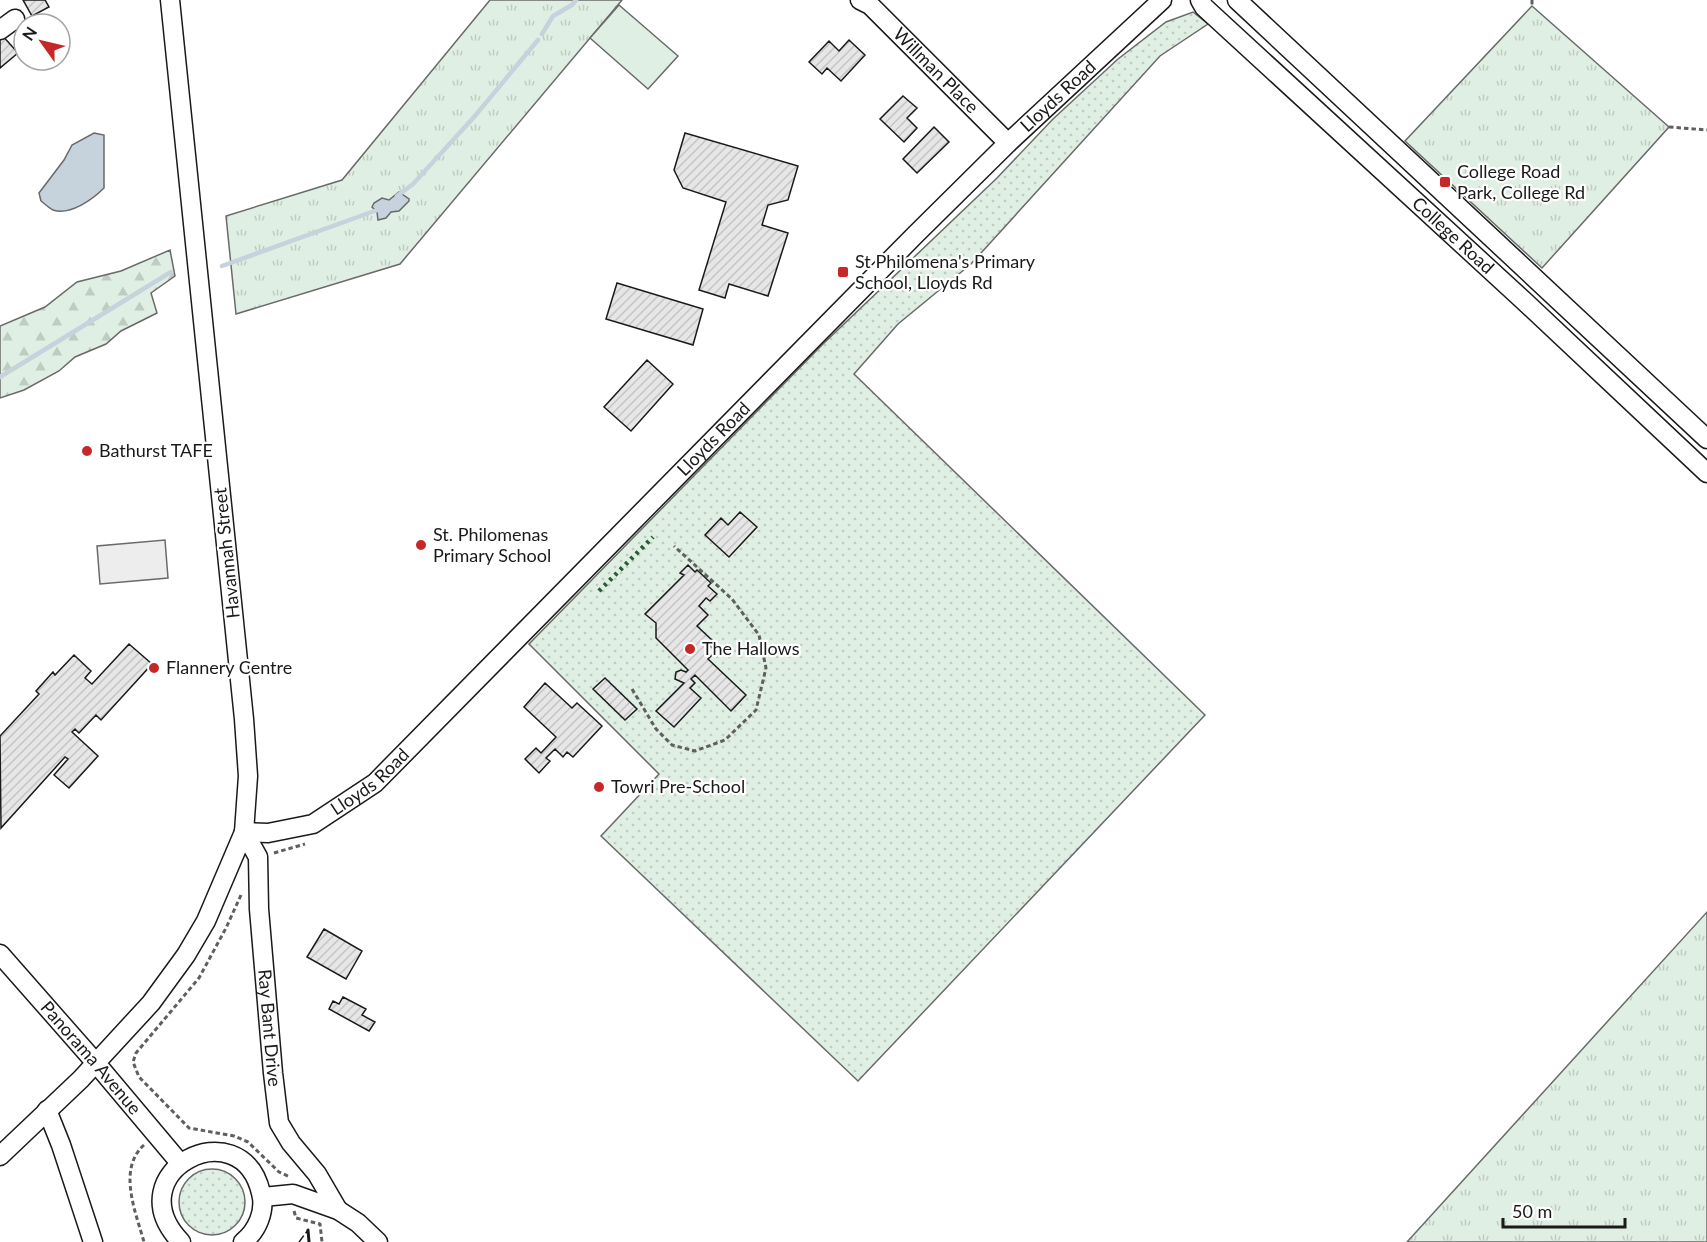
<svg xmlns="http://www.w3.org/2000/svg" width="1707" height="1242" font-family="Lato,sans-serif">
<defs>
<pattern id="grass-dots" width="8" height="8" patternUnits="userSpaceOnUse" patternTransform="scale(1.5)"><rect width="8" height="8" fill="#e0efe3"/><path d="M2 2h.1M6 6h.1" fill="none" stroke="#c0ccc2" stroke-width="1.8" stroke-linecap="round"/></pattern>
<pattern id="forest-firs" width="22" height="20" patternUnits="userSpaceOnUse" patternTransform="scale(1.5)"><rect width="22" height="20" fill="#e0efe3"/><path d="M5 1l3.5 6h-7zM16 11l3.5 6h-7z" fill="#c0ccc2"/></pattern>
<pattern id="park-tufts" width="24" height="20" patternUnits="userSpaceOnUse" patternTransform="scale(1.5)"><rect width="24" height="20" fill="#e0efe3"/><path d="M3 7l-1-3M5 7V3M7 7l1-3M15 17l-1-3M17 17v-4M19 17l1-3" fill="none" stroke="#c0ccc2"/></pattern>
<pattern id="building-hatch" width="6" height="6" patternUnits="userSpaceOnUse" patternTransform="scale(1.5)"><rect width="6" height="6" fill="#e6e6e6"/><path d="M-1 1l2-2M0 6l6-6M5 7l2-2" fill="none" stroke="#c5c5c5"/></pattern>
</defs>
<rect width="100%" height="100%" fill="#fff"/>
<path fill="url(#grass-dots)" stroke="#6a6a6a" stroke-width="1.5" d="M1193 12 1208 24 1160 56 971 264 898 324 854 374 1205 715 858 1081 601 836 659 774 529 644 823 344 997 178 1053 119 1118 59 1166 22Z
M179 1202a33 33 0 1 1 66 0a33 33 0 1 1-66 0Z"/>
<path fill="url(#forest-firs)" stroke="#6a6a6a" stroke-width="1.5" d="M170 250 175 276 151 293 157 313 121 331 106 344 75 357 59 371 24 390 0 398V326L45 307 77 282 121 271Z"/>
<path fill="url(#park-tufts)" stroke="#6a6a6a" stroke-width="1.5" d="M490 0H622L400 264 236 314 226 216 342 180Z
M1532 6 1669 127 1542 268 1405 141Z
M1707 912V1242H1407Z"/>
<path fill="#e0efe3" stroke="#6a6a6a" stroke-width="1.5" d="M619 5 678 56 648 89 590 38Z"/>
<path fill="#ededed" stroke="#6a6a6a" stroke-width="1.5" d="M165 540 168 578 100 584 97 546Z"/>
<path fill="#c6d2dc" stroke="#6a6a6a" stroke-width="1.5" d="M94 133 104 135V188C93 199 70 216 53 210 49 208 45 204 41 201L39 193 64 160 72 145Z
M399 192 409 199V201L399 211 391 212 386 218 378 220 377 212 372 207 374 203 382 198 389 200Z"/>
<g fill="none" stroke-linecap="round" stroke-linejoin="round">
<path stroke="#c6d2dc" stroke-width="4.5" d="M542 34 553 16 572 5 576 0
M397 196 413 184 474 117 538 40
M222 266 380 209
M0 377 171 272"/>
</g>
<path fill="url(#building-hatch)" stroke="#1a1a1a" stroke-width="1.5" d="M23 0H45L49 7 32 16Z
M0 33 18 53 0 68Z
M849 40 865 55 841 81 827 68 822 74 809 62 829 41 839 51Z
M903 96 917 108 907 118 917 128 904 142 880 119Z
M934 127 949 142 917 173 903 159Z
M685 133 798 166 788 200 768 205 762 225 788 233 768 296 729 284 725 298 699 290 726 202 683 188 674 170Z
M617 283 703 309 693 345 606 319Z
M647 360 673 384 631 431 604 407Z
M740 512 757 527 729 557 705 535 721 518 728 525Z
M688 565 695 572 697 570 711 583 708 586 717 594 710 601 706 598 699 606 708 615 697 626 714 642 710 646 716 651 708 659 746 695 731 711 695 675 691 679 695 683 690 688 701 698 674 727 656 711 684 683 675 679 676 672 681 670 686 672 688 670 656 638V623L645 614 684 575 680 573Z
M129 644 152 664 101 720 96 715 79 733 75 729 72 732 98 756 69 788 54 775 68 759 65 757 1 828 0 736 39 694 36 691 53 672 55 675 74 655 91 671 85 678 92 684Z
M605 678 637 709 625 720 593 689Z
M545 683 572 708 577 703 602 726 573 757 567 752 563 757 555 749 546 758 550 761 539 773 525 759 536 748 541 753 556 737 524 707Z
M324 929 362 951 346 979 307 957Z
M343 997 366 1009 362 1015 375 1022 369 1031 329 1009 333 1001 339 1004Z"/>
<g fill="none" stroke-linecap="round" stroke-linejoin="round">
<g stroke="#1a1a1a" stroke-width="21">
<g id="minor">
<path id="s1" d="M860 0 870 5 1008 143"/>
<path id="s2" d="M1200 0 1204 7 1523 300 1707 473"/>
<path d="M1237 0 1707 439"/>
<path d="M0 30 15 19"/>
<path id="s3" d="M244 832 268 833 313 824 375 783 915 235 1008 143 1162 0"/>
<path id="s4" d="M244 832 258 857 259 909 273 1073 279 1123 291 1143 317 1174 338 1210"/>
<path id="s5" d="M0 954 95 1062 180 1163"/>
<path d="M47 1110 61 1145 93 1242"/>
<path d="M0 1156 81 1079 151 1003 186 955 206 921 244 832 248 776 244 719 170 0"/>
<path d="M263 1197 293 1194 338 1210 358 1223 378 1242"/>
<path d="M181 1242C114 1172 241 1107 261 1193 266 1211 257 1231 243 1242"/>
</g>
</g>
<path stroke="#5f5f5f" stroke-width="3" stroke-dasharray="4.5 3" stroke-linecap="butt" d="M1532 0V6
M1669 127 1707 130
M632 689 656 729 672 745 695 751 725 740 756 710 766 668 759 635 732 599 674 546
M274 853 305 844
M241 895 226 928 199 978 136 1053 133 1062 139 1077 189 1128 234 1136 248 1142 279 1172 290 1177
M144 1145C117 1169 136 1213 144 1242
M294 1211 296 1218 320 1224 322 1242"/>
<use href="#minor" stroke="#fff" stroke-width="18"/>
<path stroke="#2b5a34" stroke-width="4.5" stroke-dasharray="3 4.5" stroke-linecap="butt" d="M599 591 653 537"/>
<path stroke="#1a1a1a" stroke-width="1.5" stroke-dasharray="8 3" stroke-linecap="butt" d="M299 1242 308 1230"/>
<path stroke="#1a1a1a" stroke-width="3" d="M308 1230 309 1242"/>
</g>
<g fill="#c62828" stroke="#fff" stroke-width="2">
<rect x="1439" y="176" width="12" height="12" rx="3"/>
<rect x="837" y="266" width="12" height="12" rx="3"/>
<circle cx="87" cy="451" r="6"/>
<circle cx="421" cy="545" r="6"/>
<circle cx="690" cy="649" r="6"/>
<circle cx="154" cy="668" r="6"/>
<circle cx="599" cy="787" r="6"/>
</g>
<g text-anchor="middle" stroke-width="4.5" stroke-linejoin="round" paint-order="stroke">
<g font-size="18" fill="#1a1a1a" stroke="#fff">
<text dy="6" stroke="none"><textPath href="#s1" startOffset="104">Willman Place</textPath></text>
<text dy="6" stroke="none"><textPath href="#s3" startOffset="1113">Lloyds Road</textPath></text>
<text dy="6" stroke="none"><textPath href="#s2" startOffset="346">College Road</textPath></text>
<text dy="6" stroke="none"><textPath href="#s3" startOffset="627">Lloyds Road</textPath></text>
<text transform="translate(227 553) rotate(-96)" y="6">Havannah Street</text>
<text dy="6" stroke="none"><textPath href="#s3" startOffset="141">Lloyds Road</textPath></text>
<text dy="6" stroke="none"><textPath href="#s4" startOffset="200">Ray Bant Drive</textPath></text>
<text dy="6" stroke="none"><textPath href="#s5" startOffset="138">Panorama Avenue</textPath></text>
</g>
<g font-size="18" fill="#1a1a1a" stroke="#fff" text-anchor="start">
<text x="1457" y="178">College Road<tspan x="1457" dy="21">Park, College Rd</tspan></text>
<text x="855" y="268">St Philomena's Primary<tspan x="855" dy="21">School, Lloyds Rd</tspan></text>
<text x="99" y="457">Bathurst TAFE</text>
<text x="433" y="541">St. Philomenas<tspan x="433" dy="21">Primary School</tspan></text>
<text x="702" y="655">The Hallows</text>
<text x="166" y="674">Flannery Centre</text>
<text x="611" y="793">Towri Pre-School</text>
</g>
</g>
<g transform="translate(42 42) rotate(304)"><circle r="28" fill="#ffffff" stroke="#a3a3a3" stroke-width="1.5"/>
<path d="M0-4.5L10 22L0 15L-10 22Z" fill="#c62828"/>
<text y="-9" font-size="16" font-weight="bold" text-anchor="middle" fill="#1a1a1a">N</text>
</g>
<path d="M1503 1218v9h122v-9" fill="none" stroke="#1a1a1a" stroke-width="3"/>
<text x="1512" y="1218" font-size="18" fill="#1a1a1a" stroke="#ffffff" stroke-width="4.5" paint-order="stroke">50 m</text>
</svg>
